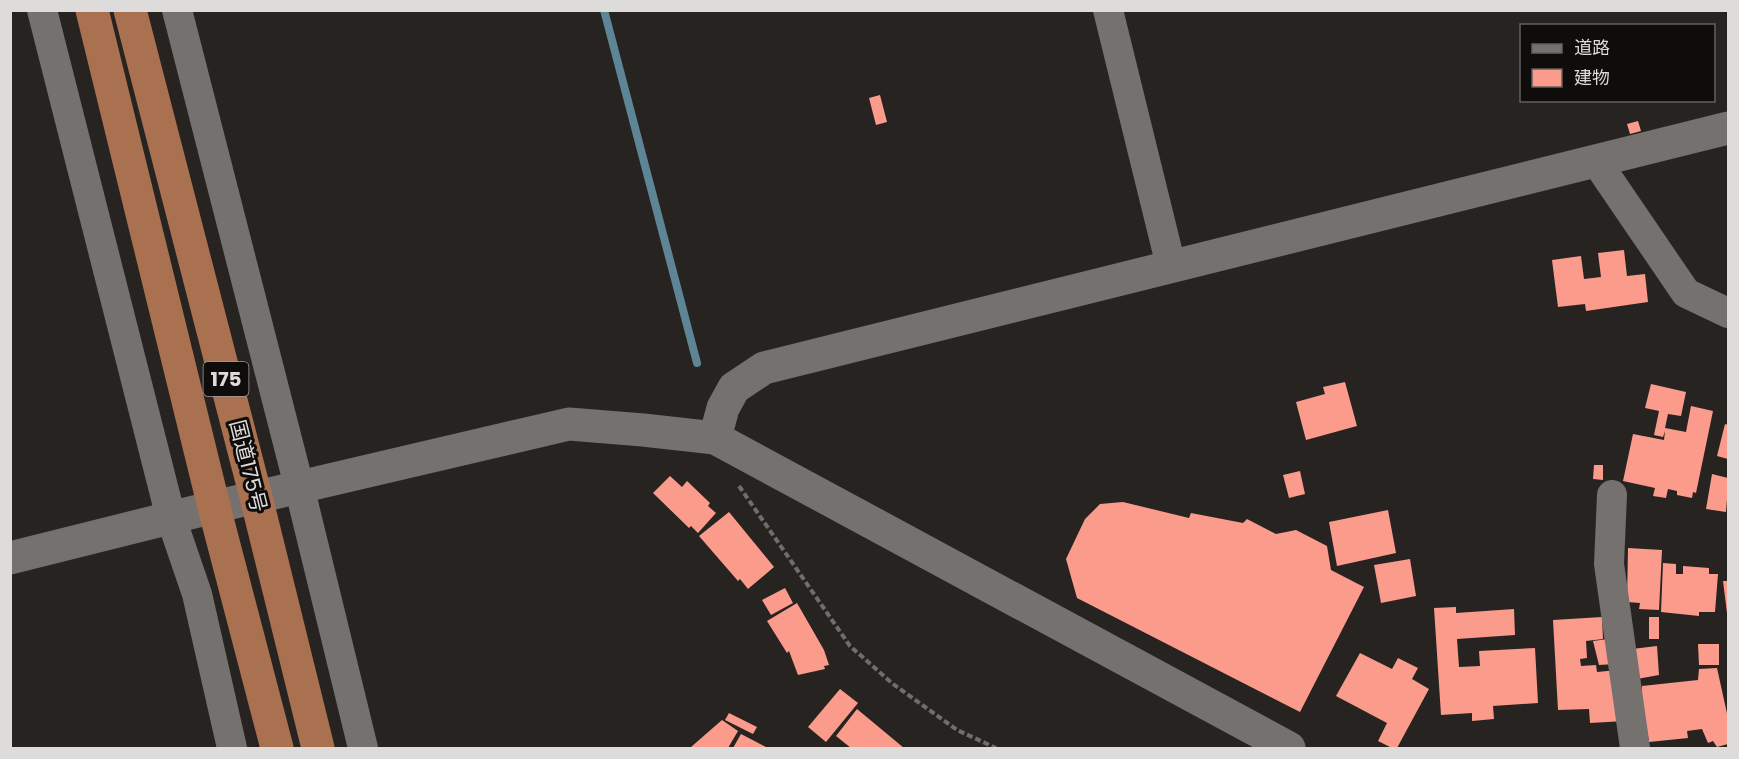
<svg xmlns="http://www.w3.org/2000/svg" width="1739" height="759" font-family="Poppins,'Noto Sans JP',sans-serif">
<rect width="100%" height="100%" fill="#272321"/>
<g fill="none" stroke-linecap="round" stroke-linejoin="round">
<path stroke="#5e8595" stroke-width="8" d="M604 10 697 363"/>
</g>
<path fill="#fb9b8c" d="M880 95 887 122 876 125 869 98Z
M1638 121 1641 131 1630 134 1627 124Z
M1624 250 1627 276 1645 274 1648 302 1586 311 1585 304 1558 307 1552 260 1581 256 1584 279 1601 277 1598 253Z
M1345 382 1357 426 1306 440 1296 402 1325 394 1323 387Z
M1651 384 1686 392 1681 416 1668 414 1665 428 1686 432 1691 406 1713 411 1696 493 1693 492 1692 498 1677 495V491L1668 489 1666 498 1653 496 1655 488 1623 481 1633 434 1664 440 1665 431 1663 437 1654 435 1659 411 1645 408Z
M1725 424 1728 425V459L1717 456Z
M1594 465H1603V480L1593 479Z
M1300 471 1305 494 1289 498 1283 475Z
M1712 474 1728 478V499H1727L1726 512 1706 509Z
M670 476 682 487 687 481 710 503 708 506 716 513 698 533 691 526 689 528 653 493Z
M1123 502 1189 518 1191 513 1243 523 1247 519 1276 534 1296 530 1327 546 1331 570 1364 587 1300 712 1077 598 1066 559 1085 519 1100 504Z
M1388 510 1396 553 1337 566 1329 522Z
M729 512 774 567 748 589 740 579 738 581 699 536Z
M1628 548 1662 550 1659 610 1639 609 1640 603 1627 602Z
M1410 559 1416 596 1381 603 1374 565Z
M1663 563 1676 564V574H1683V566L1709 568V574H1718L1715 612H1699V616L1661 612Z
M1723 581H1728V613H1727Z
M785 588 793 603 771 615 762 600Z
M797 603 824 650 829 665 824 666 825 669 798 675 789 651 787 653 767 621Z
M1456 607V613L1514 609 1515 635 1457 639 1459 667 1480 666 1479 651 1535 648 1538 703 1493 706 1494 719 1472 721V713L1441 715 1434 608Z
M1602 617 1603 639 1586 641 1587 658 1580 659 1581 666 1596 665 1597 672 1618 670 1625 721 1590 723 1589 709 1558 710 1553 620Z
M1649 617H1659V639H1649Z
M1608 639 1615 664 1599 665 1593 641Z
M1698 644H1719V665H1699Z
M1657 646 1659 675 1637 679 1632 649Z
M1360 653 1392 669 1398 658 1418 668 1412 679 1429 689 1397 748H1392L1378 741 1387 723 1336 696Z
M1717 668 1728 718V744L1717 747 1713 741 1708 743 1702 729 1687 731 1688 738 1649 742 1642 701V686L1698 680 1699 669Z
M840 689 858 703 826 742 808 727Z
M857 709 904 748H851L836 736Z
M729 713 757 727 753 734 725 720Z
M722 720 738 731 728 748 691 747Z
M741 734 768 748H733Z"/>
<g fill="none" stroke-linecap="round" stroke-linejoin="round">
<path stroke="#706d6b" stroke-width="4" stroke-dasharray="6 3" stroke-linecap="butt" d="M739 486 850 646 893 684 957 730 996 748"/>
<path stroke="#75716e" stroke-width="30" d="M42 10 171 518 197 594 232 748
M177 10 299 486 363 748
M1108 10 1171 266
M1596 161 1686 293 1728 313
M1612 495 1609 564 1635 748"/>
<path stroke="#75716e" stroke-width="33" d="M715 438 723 408 734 388 764 368 1728 128
M10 558 214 507 569 424 643 430 715 438 1289 748"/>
<path stroke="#aa7150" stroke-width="33" d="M92 10 214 507 277 748
M130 10 256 497 318 748"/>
</g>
<g text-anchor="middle" stroke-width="6" stroke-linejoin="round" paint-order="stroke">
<rect fill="#0f0d0c" stroke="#a09e9c" stroke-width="1.5" x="203.5" y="362" width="45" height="34" rx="4.5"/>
<g font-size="20" font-weight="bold" fill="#dedcda">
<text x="226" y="386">175</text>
</g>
<g font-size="21" fill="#dedcda" stroke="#0f0d0c">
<text transform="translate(248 466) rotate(76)" y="7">国道175号</text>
</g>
</g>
<rect width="1739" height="759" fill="none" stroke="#dedcda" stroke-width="24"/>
<rect x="1520" y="24" width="195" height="78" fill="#0f0d0c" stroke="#62605e" stroke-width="1.5"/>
<rect x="1532" y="44" width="30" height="9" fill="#75716e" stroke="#62605e" stroke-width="1.5"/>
<text x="1574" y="54" font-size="18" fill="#dedcda">道路</text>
<rect x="1532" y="69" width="30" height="18" fill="#fb9b8c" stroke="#62605e" stroke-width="1.5"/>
<text x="1574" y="84" font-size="18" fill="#dedcda">建物</text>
</svg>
